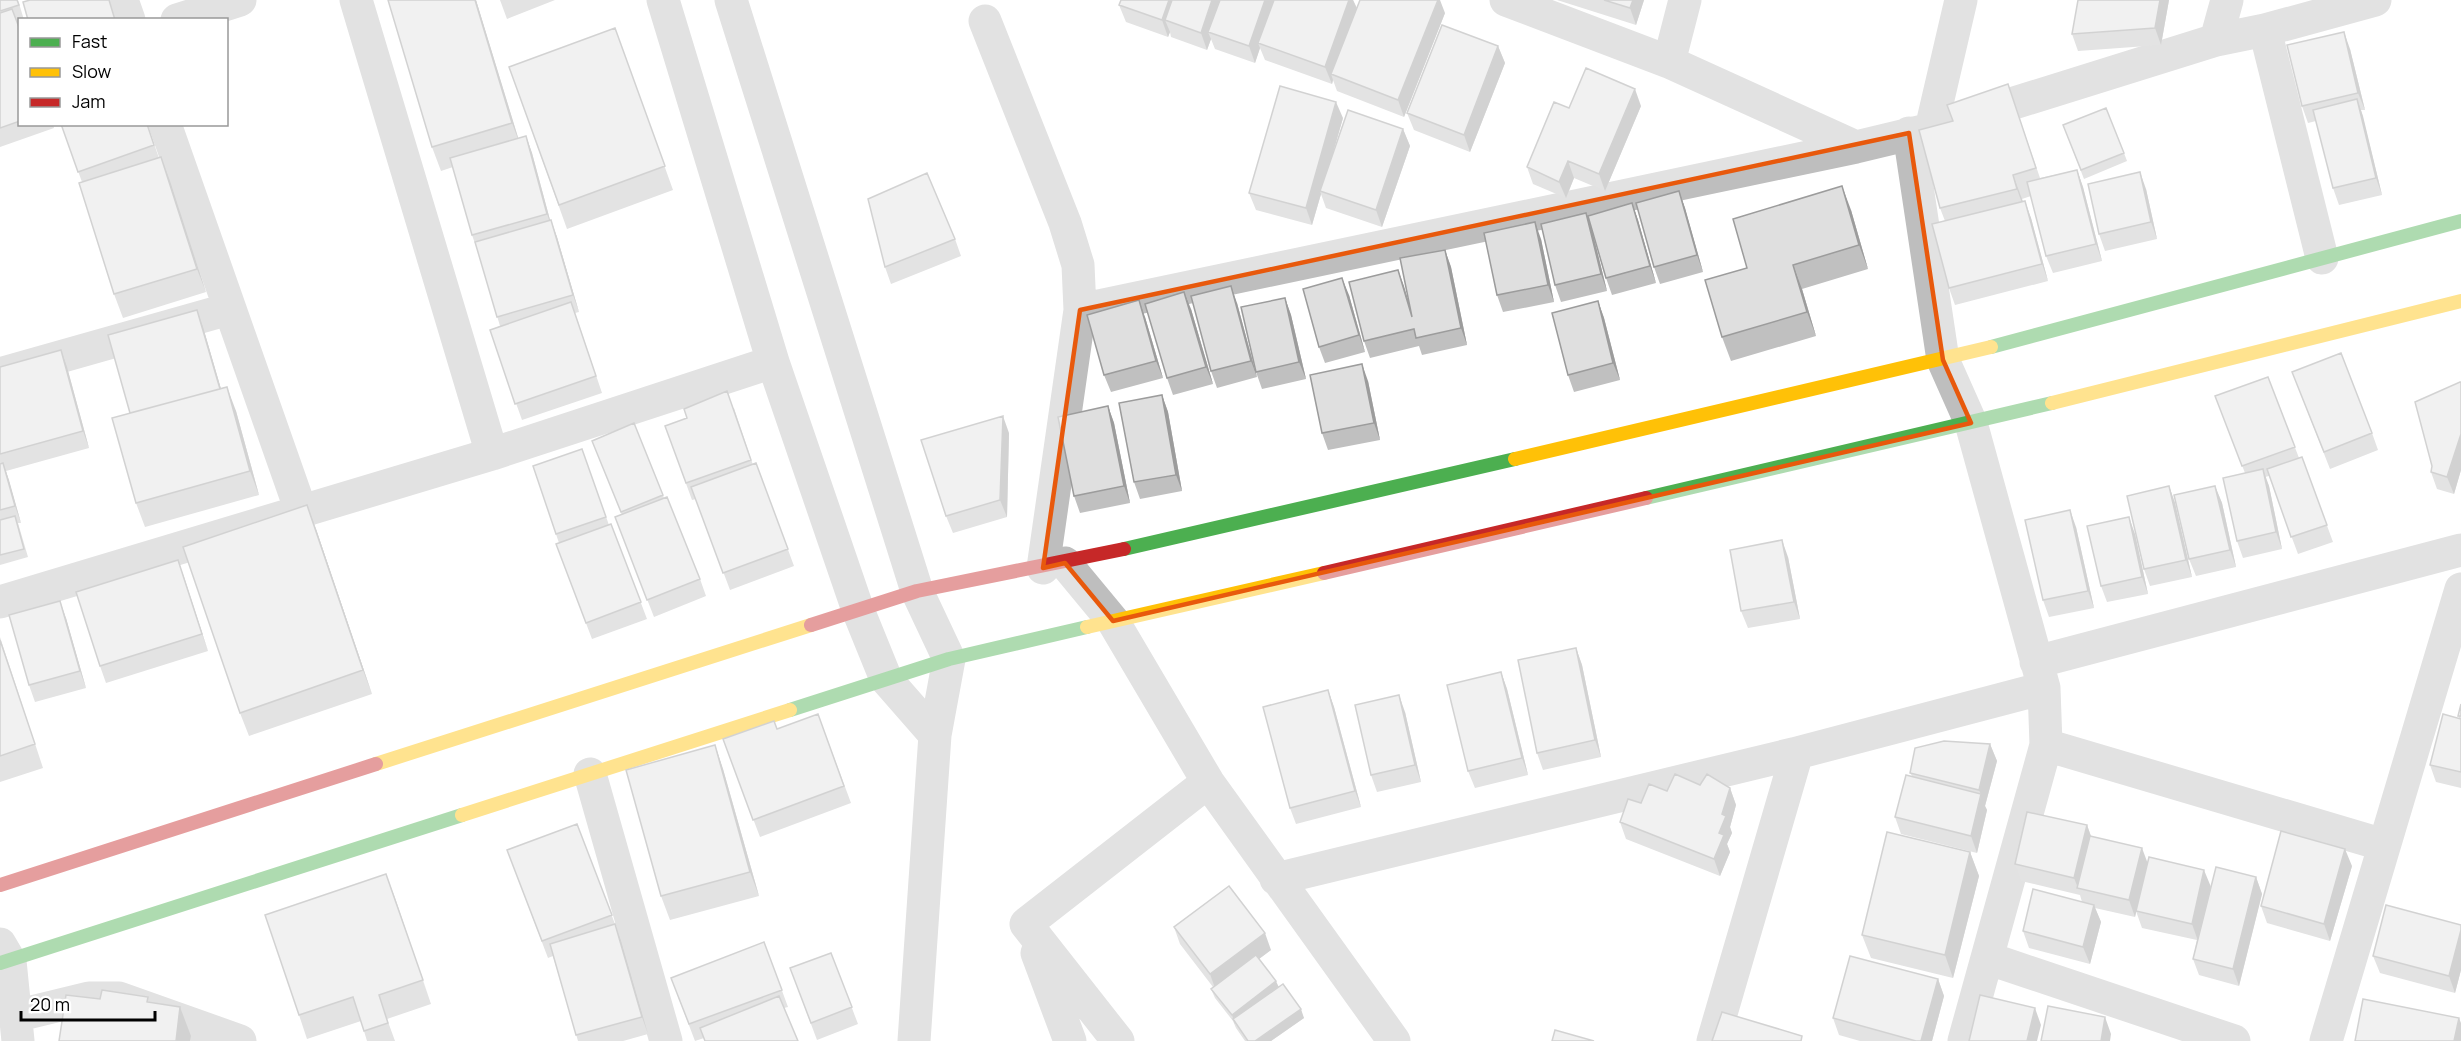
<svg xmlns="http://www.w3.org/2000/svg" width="2461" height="1041" font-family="Manrope,sans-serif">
<rect width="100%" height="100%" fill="#fff"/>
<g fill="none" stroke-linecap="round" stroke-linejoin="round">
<path stroke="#bebebe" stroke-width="33" d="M122 0 129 20
M356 0 492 454
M663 0 773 362 858 610 886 679 935 735
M731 0 917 591 949 659 935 735 914 1041
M1506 0 1669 62 1856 147
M177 20 240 0
M985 21 1065 223 1078 265 1080 310 1043 568
M2265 30 2322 258
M2216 40 2227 0
M1669 62 1685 0
M165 124 301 511
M1931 129 1961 0
M1909 133 1943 360 1971 423 2044 688 2046 745 1964 1041
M1080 310 1856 147 1931 129 2216 40 2265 30 2375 0
M0 374 229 309
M1065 563 1113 621 1208 782 1394 1041
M0 602 492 454 773 362
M2036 662 2461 550
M2046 745 2384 845
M590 774 666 1041
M1276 879 1797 753 2044 688
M0 944 10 961 18 1041
M1037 953 1070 1041
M1987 958 2234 1041
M15 1016 89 998H119L240 1041
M1118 1041 1026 924 1208 782
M1713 1041 1797 753
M2326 1041 2461 589"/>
<path stroke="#4caf50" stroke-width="14" d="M1991 347 2461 221
M1646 498 2052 403
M1124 549 1515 459
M790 710 949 659 1087 627
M0 963 462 815"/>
<path stroke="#ffc107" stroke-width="14" d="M2052 403 2461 301
M1515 459 1991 347
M1087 627 1324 573
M376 764 811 625
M462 815 790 710"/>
<path stroke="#c62828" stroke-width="14" d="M1324 573 1646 498
M811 625 917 591 1124 549
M0 885 376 764"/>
</g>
<path fill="#c0c0c0" d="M0 0H18L24 20H20V23L17 24 20 30V124H53L54 128 0 147Z
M476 0 518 138 526 136 532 153 550 220 557 237 579 312 575 313 602 393 522 420 490 330 500 326 478 252 472 235 453 167 441 171 432 147Z
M500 0H555L507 19Z
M1353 0 1357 8 1445 13 1404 117 1337 91 1333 80 1332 84 1265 60 1260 48 1255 63 1215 49 1211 39 1207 50 1171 37 1170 32 1168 37 1126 22 1119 5Z
M1557 0H1644L1636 25Z
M2169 0 2161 45 2078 51 2072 34Z
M615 28 673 190 567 229 509 67Z
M1498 46 1505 63 1470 152 1414 130 1407 113Z
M2350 49 2365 110H2361L2382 195 2339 205 2333 188 2316 121 2308 123 2302 106Z
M2008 84 2040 178 2077 170 2083 187 2102 261 2053 273 2046 256 2031 196 2022 199 2031 218 2048 281 1955 305 1949 288 1945 221 1940 208 1953 121Z
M1641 106 1605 191 1574 178 1566 198 1533 184 1527 167 1569 108Z
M1343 118 1331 158 1403 129 1410 146 1382 227 1326 208 1321 194 1312 225 1256 210 1249 193Z
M61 124H147L159 158 170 181 206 292 123 318 114 294 82 182Z
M2063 125 2124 153 2127 161 2084 179Z
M2146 189 2157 239 2105 251 2099 234Z
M1679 191 1685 208 1703 272 1660 284 1654 267Z
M1632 203 1638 220 1656 283 1612 295 1606 278Z
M1851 210 1868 269 1802 289 1816 336 1731 361 1722 337 1747 268Z
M1586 213 1592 230 1607 291 1561 302 1555 285Z
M955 239 961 256 891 284 885 267Z
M1541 239 1554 302 1503 312 1497 295Z
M1445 250 1451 267 1467 345 1422 355 1419 346 1370 358 1364 341 1398 270 1409 303Z
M1349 295 1365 352 1325 363 1319 347Z
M1285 298 1291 315 1306 379 1262 389 1256 372Z
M1598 301 1604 318 1620 380 1574 392 1568 375Z
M1237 303 1257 377 1217 388 1211 371Z
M1191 309 1213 384 1173 395 1167 378Z
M197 310 203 327 221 389 236 411 259 495 145 527 136 503 130 413Z
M1145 317 1163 378 1111 392 1104 375Z
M0 367H67L89 448 6 471 21 523H18L28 557 0 565Z
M2292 372 2372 433 2378 450 2330 469Z
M2268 377 2299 458 2302 457 2333 542 2298 554 2269 476 2265 477 2269 486 2282 549 2243 558 2237 541 2245 473 2215 396Z
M1368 381 1380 440 1328 450 1322 433Z
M2461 382V470L2454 494 2437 489 2431 472Z
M1162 395 1168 412 1182 491 1140 499 1134 482Z
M1108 406 1114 423 1130 503 1080 513 1074 496Z
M734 408 753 465 756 463 794 566 730 590 696 499 692 500 665 426Z
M634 423 664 498 700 579 706 596 654 617 615 517 622 515 592 441Z
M1009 433 1007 517 953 533 946 516Z
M582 449 609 525 611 524 647 619 592 639 556 544 559 543 533 466Z
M2169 486 2175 503 2192 577 2150 586 2144 569Z
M2215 486 2222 503 2236 567 2196 576 2189 559Z
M2076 527 2094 608 2049 617 2043 600Z
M316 529 372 694 249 736 240 713Z
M2135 534 2148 594 2107 602 2101 586Z
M1788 557 1800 619 1748 628 1741 611Z
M178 560 208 651 106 683 100 666Z
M66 618 86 688 35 702 29 685Z
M0 637 43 768 0 782Z
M1576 648 1582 665 1601 757 1543 770 1537 753Z
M1501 672 1507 689 1528 775 1475 788 1468 771Z
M1328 690 1334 707 1361 807 1296 824 1290 808Z
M2461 704V788L2436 782 2430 765 2459 718 2458 716Z
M1405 712 1421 782 1377 792 1371 775Z
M818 714 851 803 760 837 723 739 777 729Z
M1990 744 1997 761 1985 806 1987 810 1977 853 1901 834 1895 817 1912 776 1910 773Z
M715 745 723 769 759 896 670 920 661 896Z
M1700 785 1730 788 1736 805 1730 827 1732 833 1727 844 1730 852 1720 876 1626 839 1620 822 1641 803 1667 791Z
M577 824 618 932 648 1034 623 1041H578L553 956 548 958 507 850Z
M2087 825 2091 836 2147 864 2211 887 2256 877 2262 894 2239 986 2199 975 2193 959 2197 940 2142 928 2136 911 2135 917 2095 908 2101 922 2090 964 2029 948 2023 931 2082 902 2080 895 2021 881 2015 864Z
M1970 852 1979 876 1953 978 1871 958 1862 935Z
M2352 866 2330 941 2267 923 2261 906Z
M386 874 431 1004 387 1019 395 1041H367L361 1021 307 1039 299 1015Z
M2461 925V970L2455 993 2380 973 2373 956Z
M1174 927 1271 950 1259 959 1279 987 1304 1018 1271 1041H1245L1236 1028 1233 1021 1215 998 1211 989 1213 987 1180 944Z
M764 942 788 1007 784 1008 798 1041H705L704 1038 695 1041 671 978Z
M831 953 858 1024 817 1040 790 968Z
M1938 979 1944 996 1932 1041H1860L1839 1035 1833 1018Z"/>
<path fill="#9c9c9c" d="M475 0H476L521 147 512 123Z
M1169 0H1181L1165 20 1170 32 1168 37 1162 20Z
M1212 0H1224L1208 32 1211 39 1207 50 1201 33Z
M1265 0H1277L1258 43 1260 48 1255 63 1249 46Z
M1349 0H1353L1358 11 1331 74 1333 80 1332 84 1325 67Z
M1438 0H1440L1445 13 1404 117 1398 100Z
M1633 0H1644L1636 25 1630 8Z
M2160 0H2169L2161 45 2155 28Z
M2344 32 2350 49 2365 110 2358 93Z
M1498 46 1505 63 1470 152 1464 135Z
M1635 89 1641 106 1605 191 1599 174Z
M2357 99 2363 116 2382 195 2376 178Z
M1336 102 1343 118 1322 192 1320 191 1321 194 1312 225 1306 208Z
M1403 129 1410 146 1382 227 1376 210Z
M526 136 532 153 553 231 547 214Z
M161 157 170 181 206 292 197 269Z
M1568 161 1574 178 1566 198 1559 182Z
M2077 170 2083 187 2102 261 2096 244Z
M2140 172 2146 189 2157 239 2151 222Z
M2013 175 2022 199 2025 212 2017 189Z
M1842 186 1851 210 1868 269 1859 245Z
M1679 191 1685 208 1703 272 1697 255Z
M2025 201 2031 218 2048 281 2042 264Z
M1632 203 1638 220 1656 283 1650 266Z
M1586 213 1592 230 1607 291 1601 274Z
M551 220 557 237 579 312 573 295Z
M1535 222 1541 239 1554 302 1548 285Z
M1445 250 1451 267 1467 345 1461 328Z
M1793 265 1802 289 1816 336 1807 312Z
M1398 270 1404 286 1418 334 1412 317Z
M1342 278 1349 295 1365 352 1359 335Z
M1231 286 1237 303 1257 377 1251 361Z
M1184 292 1191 309 1213 384 1206 367Z
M1285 298 1291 315 1306 379 1299 362Z
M1139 300 1145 317 1163 378 1156 361Z
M1598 301 1604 318 1620 380 1613 363Z
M197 310 203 327 226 406 220 389Z
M61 350 67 367 89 448 83 431Z
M1362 364 1368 381 1380 440 1374 423Z
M227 387 236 411 259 495 250 471Z
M1162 395 1168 412 1182 491 1176 475Z
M1108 406 1114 423 1130 503 1124 486Z
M1003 416 1009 433 1007 517 1000 500Z
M2461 434V470L2454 494 2447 477Z
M3 463 9 480 21 523 15 506Z
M2263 469 2269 486 2282 549 2276 532Z
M2169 486 2175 503 2192 577 2186 560Z
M2215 486 2222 503 2236 567 2230 550Z
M307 505 316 529 372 694 363 670Z
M2070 510 2076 527 2094 608 2088 591Z
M2129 517 2135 534 2148 594 2142 577Z
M1782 540 1788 557 1800 619 1794 602Z
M178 560 184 577 208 651 202 634Z
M60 601 66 618 86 688 80 671Z
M1576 648 1582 665 1601 757 1595 740Z
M1501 672 1507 689 1528 775 1522 758Z
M1328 690 1334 707 1361 807 1355 791Z
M1399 695 1405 712 1421 782 1415 765Z
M1990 744 1997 761 1985 806 1987 810 1977 853 1971 836 1981 795 1979 790Z
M715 745 723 769 759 896 750 872Z
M1730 788 1736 805 1730 827 1732 833 1727 844 1730 852 1720 876 1714 859 1722 814Z
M2087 825 2093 842 2078 888 2074 878Z
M2142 848 2148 864 2135 917 2129 900Z
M2345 849 2352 866 2330 941 2324 924Z
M1970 852 1979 876 1953 978 1945 955Z
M2204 870 2211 887 2198 941 2192 924Z
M386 874 395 898 431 1004 423 980Z
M2256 877 2262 894 2239 986 2233 969Z
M2094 905 2101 922 2090 964 2083 947Z
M615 924 621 941 648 1034 642 1017Z
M2461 930V970L2455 993 2449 976Z
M1265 933 1271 950 1216 991 1210 974Z
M1938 979 1944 996 1932 1041H1921Z
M1276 981 1280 990 1235 1024 1232 1015Z
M180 1007 191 1036 190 1041H176Z
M2035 1008 2041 1025 2037 1041H2027Z
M1301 1009 1304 1018 1271 1041H1255Z
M2105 1017 2111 1034 2110 1041H2101Z
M2459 1018 2461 1023V1041H2454Z"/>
<path fill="#dfdfdf" stroke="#9c9c9c" stroke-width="1.5" d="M0 0H17L19 5 0 11Z
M30 0H109L115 20H28L23 2Z
M388 0H475L512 123 432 147Z
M1121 0H1169L1162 20 1119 5Z
M1172 0H1212L1201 33 1165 20Z
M1220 0H1265L1249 46 1208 32Z
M1274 0H1349L1325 67 1258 43Z
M1360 0H1438L1398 100 1331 74Z
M1604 0H1633L1630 8Z
M2078 0H2160L2155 28 2072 34Z
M12 9 20 30V121L0 128V13Z
M1442 25 1498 46 1464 135 1407 113Z
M615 28 665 166 559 205 509 67Z
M2344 32 2358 93 2302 106 2287 45Z
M1586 68 1635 89 1599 174 1568 161 1559 182 1527 167 1554 102 1569 108Z
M2008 84 2036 168 2013 175 2017 189 1940 208 1919 130 1953 121 1947 105Z
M1280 86 1336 102 1306 208 1249 193Z
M2357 99 2376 178 2333 188 2313 110Z
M2106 108 2124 153 2081 170 2063 125Z
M1348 110 1403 129 1376 210 1320 191Z
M61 124H147L154 145 78 172Z
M526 136 547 214 472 235 450 158Z
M161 157 197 269 114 294 79 183Z
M2077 170 2096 244 2046 256 2027 182Z
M2140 172 2151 222 2099 234 2088 184Z
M927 173 955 239 885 267 868 199Z
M1842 186 1859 245 1793 265 1807 312 1722 337 1705 280 1747 268 1733 219Z
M1679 191 1697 255 1654 267 1636 203Z
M2025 201 2042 264 1949 288 1932 224Z
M1632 203 1650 266 1606 278 1588 216Z
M1586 213 1601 274 1555 285 1541 224Z
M551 220 573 295 497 317 475 242Z
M1535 222 1548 285 1497 295 1484 233Z
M1445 250 1461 328 1416 338 1414 329 1364 341 1349 282 1398 270 1412 317 1400 258Z
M1342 278 1359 335 1319 347 1303 289Z
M1231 286 1251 361 1211 371 1191 296Z
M1184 292 1206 367 1167 378 1145 304Z
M1285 298 1299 362 1256 372 1241 307Z
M1139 300 1156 361 1104 375 1087 315Z
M1598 301 1613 363 1568 375 1552 313Z
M571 302 596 376 515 404 490 330Z
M197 310 220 389 130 413 108 335Z
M61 350 83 431 0 454V367Z
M2341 353 2372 433 2324 452 2292 372Z
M1362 364 1374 423 1322 433 1310 375Z
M2268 377 2295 447 2242 466 2215 396Z
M2460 382H2461V434L2447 477 2431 472 2432 466 2415 402Z
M227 387 250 471 136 503 112 418Z
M727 391 751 460 686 483 665 426 687 418 684 409Z
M1162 395 1176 475 1134 482 1119 403Z
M1108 406 1124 486 1074 496 1058 417Z
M1003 416 1000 500 946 516 921 440Z
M634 423 663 495 621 512 592 441Z
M582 449 606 517 556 534 533 466Z
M2302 457 2327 525 2291 537 2267 469Z
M3 463 15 506 0 510V464Z
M756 463 788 549 723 573 691 487Z
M2263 469 2276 532 2237 541 2223 478Z
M2169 486 2186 560 2144 569 2127 496Z
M2215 486 2230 550 2189 559 2174 495Z
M667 497 700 579 647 600 615 517Z
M307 505 363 670 240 713 183 547Z
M2070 510 2088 591 2043 600 2025 520Z
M15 516 24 549 0 555V520Z
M2129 517 2142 577 2101 586 2087 526Z
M611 524 641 602 586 623 556 544Z
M1782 540 1794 602 1741 611 1730 550Z
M178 560 202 634 100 666 76 592Z
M60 601 80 671 29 685 9 615Z
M0 640 35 744 0 756Z
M1576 648 1595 740 1537 753 1518 660Z
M1501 672 1522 758 1468 771 1447 685Z
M1328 690 1355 791 1290 808 1263 707Z
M1399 695 1415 765 1371 775 1355 705Z
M2461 704V716H2458Z
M818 714 844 786 753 820 723 739 774 721 777 729Z
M2443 714 2461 719V772L2430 765Z
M1944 741 1990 744 1979 790 1910 773 1915 748Z
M715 745 750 872 661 896 626 770Z
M1675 774 1700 785 1707 774 1730 788 1722 814 1726 816 1719 833 1724 835 1714 859 1620 822 1628 799 1641 803 1649 784 1667 791Z
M1906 775 1981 794 1971 836 1895 817Z
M2027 812 2087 825 2074 878 2015 864Z
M577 824 612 915 542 941 507 850Z
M2281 831 2345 849 2324 924 2261 906Z
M1887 832 1970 852 1945 955 1862 935Z
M2090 836 2142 848 2129 900 2077 888Z
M2149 857 2204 870 2192 924 2136 911Z
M2216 867 2256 877 2233 969 2193 959Z
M386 874 423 980 379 995 388 1023 364 1031 353 997 299 1015 265 915Z
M1229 886 1265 933 1210 974 1174 927Z
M2033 889 2094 905 2083 947 2023 931Z
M2386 905 2461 925V930L2449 976 2373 956Z
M615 924 642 1017 576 1035 550 944Z
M764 942 782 990 689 1024 671 978Z
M831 953 852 1007 811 1023 790 968Z
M1256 955 1276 981 1232 1015 1211 989Z
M1850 956 1938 979 1921 1041H1916L1833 1018Z
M1283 984 1301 1009 1255 1041H1248L1233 1019Z
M102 990 148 997 147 1002 180 1007 176 1041H59L66 995 100 999Z
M1980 995 2035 1008 2027 1041H1969Z
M779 996 798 1041H705L700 1028Z
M2363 999 2459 1018 2454 1041H2355Z
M2048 1006 2105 1017 2101 1041H2041Z
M1722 1012 1802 1036 1801 1041H1712Z
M1555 1030 1594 1041H1552Z"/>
<path d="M0 0H2461V1041H0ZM1909 133 1943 360 1971 423 1113 621 1065 563 1043 568 1080 310Z" fill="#fff" fill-opacity=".55" fill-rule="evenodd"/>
<path fill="none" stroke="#e8590c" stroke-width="4.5" stroke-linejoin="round" d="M1909 133 1943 360 1971 423 1113 621 1065 563 1043 568 1080 310Z"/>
<rect x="18" y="18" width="210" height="108" fill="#ffffff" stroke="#999999" stroke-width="1.5"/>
<rect x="30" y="38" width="30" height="9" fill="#4caf50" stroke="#999999" stroke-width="1.5"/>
<text x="72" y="48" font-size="18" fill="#000000">Fast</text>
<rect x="30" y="68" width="30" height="9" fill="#ffc107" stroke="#999999" stroke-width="1.5"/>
<text x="72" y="78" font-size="18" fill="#000000">Slow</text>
<rect x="30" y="98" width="30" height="9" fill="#c62828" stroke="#999999" stroke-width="1.5"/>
<text x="72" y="108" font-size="18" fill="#000000">Jam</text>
<path d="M21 1011v9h134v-9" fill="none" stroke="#000000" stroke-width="3"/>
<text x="30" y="1011" font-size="18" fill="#000000" stroke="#ffffff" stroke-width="4.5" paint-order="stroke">20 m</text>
</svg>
